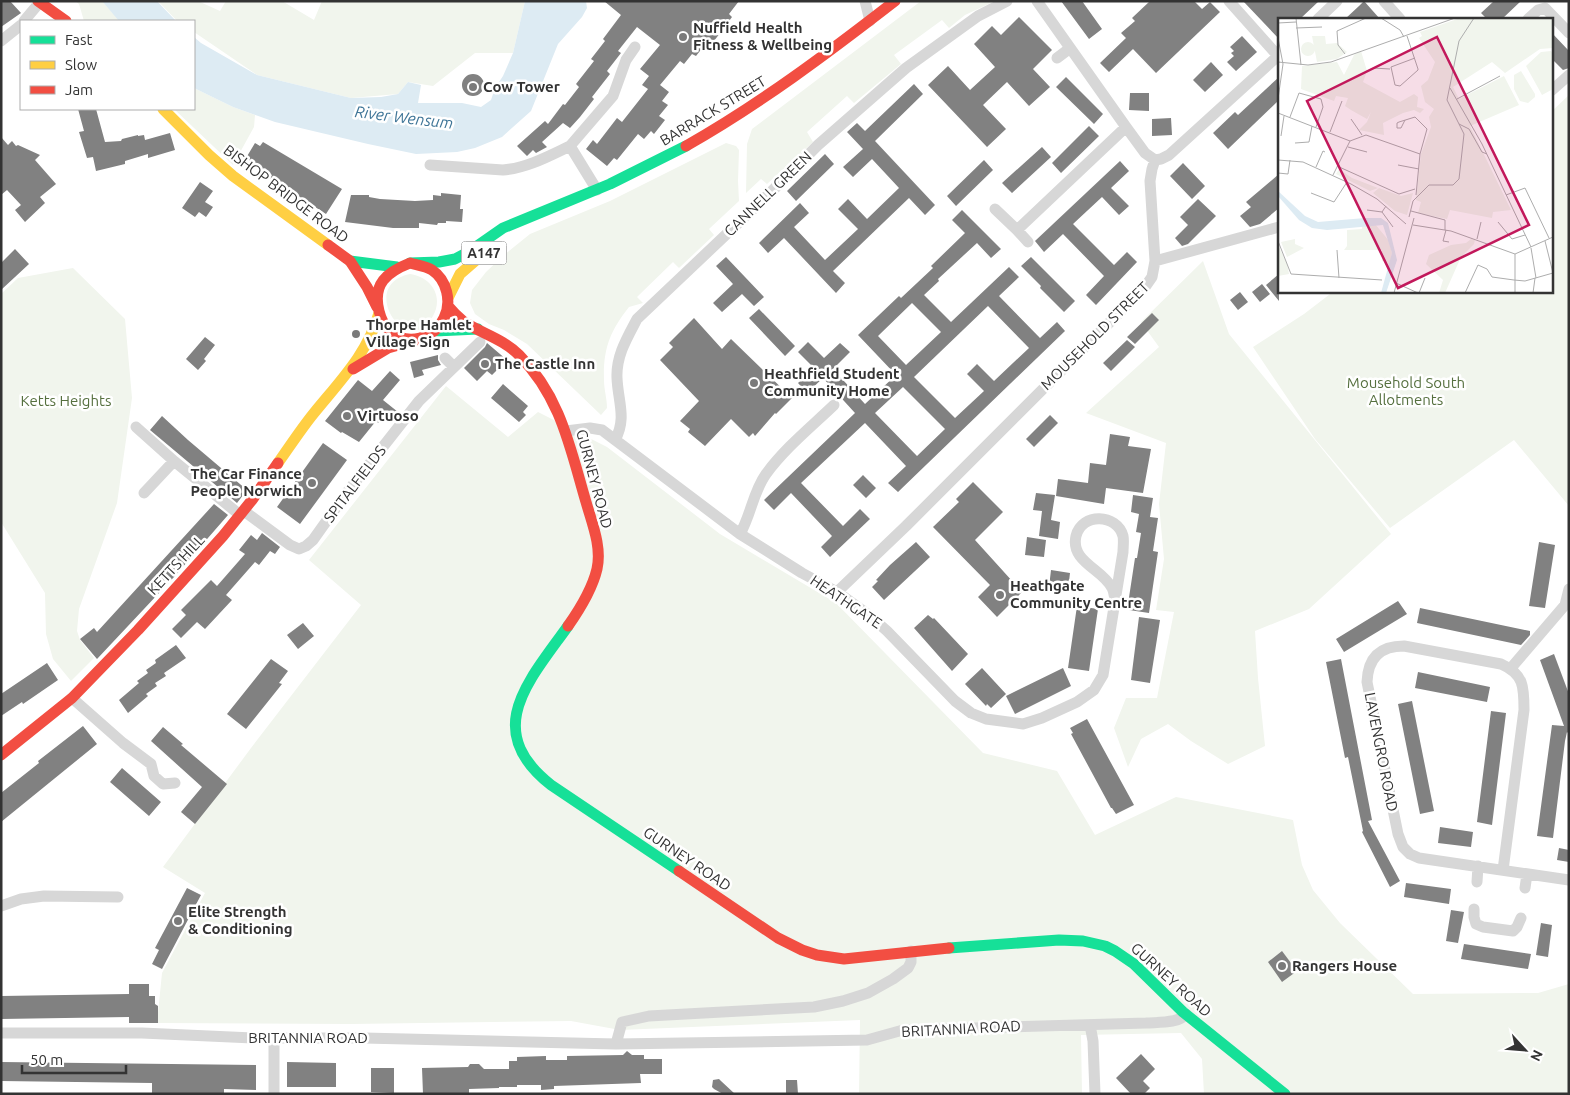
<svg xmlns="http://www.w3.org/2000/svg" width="1570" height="1095" font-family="Ubuntu,sans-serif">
<rect width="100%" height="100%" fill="#fff"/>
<path fill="#f1f5ed" d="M75 1H102L120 21H84L79 4Z
M158 1H198L220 11 226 1H282L314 20 322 1H525L513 53H475L433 86 408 82 398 94 351 98 257 75 194 32V21H177Z
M921 1H995L965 15 949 28 942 20 894 55 901 64 854 103 847 96 807 132 813 142 767 184 761 179 746 193 747 144 752 129Z
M194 88 233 107 255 115 254 127 233 165 174 109H194Z
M1569 95V506L1514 440 1390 528 1315 439 1253 347 1304 314 1334 291H1551V112Z
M726 143 736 146 739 150 738 181 739 201 709 229 714 235 679 268 673 262 637 297 643 303 629 307C610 331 603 349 604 380 604 390 607 398 607 408L601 415 527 344 504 330 489 324 475 314 470 303 472 290 486 272 504 255 530 234 610 201Z
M1203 261 1229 334 1391 534 1309 609 1255 631 1258 678 1265 746 1228 764 1191 741 1168 724 1141 739 1128 767 1114 728 1126 698H1157L1174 612 1156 610 1164 559 1159 504 1166 443 1086 413 1159 347 1141 322Z
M73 268 125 319 132 398 117 503 79 609 77 631 80 640 94 658 71 681 53 659 46 634 45 593 1 522V294L18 278Z
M410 274C431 277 444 296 433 316 408 362 356 285 410 274Z
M446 386 508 437 538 412 607 447 720 534 836 603 983 753 1057 771 1095 835 1176 797 1293 820 1302 865 1313 890 1340 923 1413 994 1538 993 1569 984V1094H1204L1202 1059 1181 1033 1081 1035 1082 1094H859L860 1020 620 1030 571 1021 351 1024 157 1023 162 973 205 893 163 867 251 748 361 605 309 560Z"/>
<path fill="#ddebf3" d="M102 1H157L176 21H119Z
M525 1H586L587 8 582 17 558 44 531 111 502 137 475 148 457 152 416 154 368 144 275 122 233 107 194 88V37L201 43 257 75 351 98 381 97 398 94 408 82 421 85 418 103H462L481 107 491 100 495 88 503 76 513 53Z"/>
<path fill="#818181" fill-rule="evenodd" d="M1 1H10L21 13 1 27Z
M604 1H739L729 14 732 17 711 45 707 42 696 56 692 54 684 64 680 61 660 85 669 92 662 101 668 105 659 116 665 120 654 134 651 131 644 139 638 134 617 160 614 158 607 166 586 149 593 140 597 144 617 118 622 122 648 89 642 85 649 76 640 69 660 45 637 27 618 51 621 53 607 71 610 74 592 97 594 99 580 117 570 128 563 123 542 142 547 147 536 153 533 150 527 156 517 146 545 121 548 124 563 104 565 105 579 87 576 84 594 61 591 59 605 41 603 39 621 15Z
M1061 1H1082L1102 29 1089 39Z
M1150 1H1194L1202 9 1210 2 1220 12 1156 73 1133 49 1109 72 1100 63 1126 38 1121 33 1135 21 1132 18Z
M1243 1H1319L1300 19H1279V39Z
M1364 1 1380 19H1345L1359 6Z
M1494 1H1521L1502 19H1487L1481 13Z
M1019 17 1052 50 1033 69 1050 87 1029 106 1007 82 983 105 1006 129 987 147 928 85 948 66 970 90 995 67 974 44 992 26 1001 35Z
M1551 32 1569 51V68L1563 70 1551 58Z
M1242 36 1257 52 1236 71 1227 62 1234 56 1231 53 1234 51 1230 47Z
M1211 62 1223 75 1205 92 1193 80Z
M462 85a11 11 0 1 1 22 0a11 11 0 1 1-22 0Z
M1066 77 1103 114 1094 124 1056 87Z
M1279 77V100L1228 149 1213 133 1235 112 1238 115Z
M914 84 923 94 875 141 935 205 925 215 909 198 833 271 845 283 836 293 784 238 768 253 759 243 800 203 809 213 794 227 825 260 858 229 838 209 848 199 867 219 899 188 872 159 853 177 843 167 863 149 847 132 857 123 865 131Z
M1130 93H1149V111L1129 110Z
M78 109H96L105 142 121 141 122 139 138 135V136L144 135 145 140 170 133 175 150 148 158V154L125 161V164L96 171 93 157 87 158 79 132 84 131Z
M1171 118 1172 135 1152 136V119Z
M1089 126 1099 136 1061 173 1052 163Z
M1 137 8 145 12 141 16 146 18 145 40 155 35 160 56 184 40 197 45 203 25 222 15 210 21 205 7 190 1 195Z
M263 142 342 189 326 214 270 178 272 175 246 158 255 143 260 146Z
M1042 147 1051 157 1012 193 1002 183Z
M825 154 834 164 796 201 787 191Z
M984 160 993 170 956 206 947 196Z
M1120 161 1129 171 1111 188 1129 206 1119 215 1102 197 1073 224 1114 265 1127 252 1137 262 1096 305 1086 295 1104 276 1063 234 1044 252 1035 241Z
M1183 163 1205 186 1192 199 1170 176Z
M1279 174V208L1260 224 1250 227 1240 216 1251 207 1246 202Z
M200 182 213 191 205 202 213 207 206 217 199 212 195 217 182 208Z
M441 193 461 195 460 209H463L462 222 446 221V223H438L437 225 419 223V228H393L345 222 351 195H369V197L380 199 415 201 433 200V195L441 196Z
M1198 199 1216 216 1188 244 1182 246 1175 238 1188 225 1180 217Z
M962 210 1001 249 991 258 977 243 938 279 939 281 924 295 951 322 1009 267 1019 277 999 296 1040 338 1057 322 1065 331 898 492 888 483 906 466 865 423 801 483 843 526 860 509 870 519 830 557 821 547 832 536 791 493 774 510 764 500 855 413 823 378 807 393 798 383 814 368 798 352 808 342 824 358 840 343 850 352 833 369 865 404 896 375 858 335 899 296 901 298 933 268 931 266 965 233 952 220ZM912 303 941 332 906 365 878 336ZM988 306 1029 348 994 381 977 364 967 374 984 391 955 418 914 377ZM903 387 945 429 917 456 875 413Z
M15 249 29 264 1 290V263Z
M726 257 764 297 754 306 742 294 722 312 713 303 733 284 716 266Z
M1031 257 1075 301 1064 312 1040 288 1041 286 1021 266Z
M1279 274V301L1266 285Z
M1262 284 1270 294 1260 302 1252 292Z
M1240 292 1248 302 1238 310 1230 300Z
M759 309 795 346 785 356 749 318Z
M1152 313 1159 320 1135 344 1127 337Z
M694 318 722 349 731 339 792 398 776 414 775 413 755 436 753 433 749 437 731 419 705 446 688 432 690 429 680 421 699 401 660 360 673 347 669 343Z
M205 337 215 345 204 359 206 361 198 370 186 359Z
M1127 340 1135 347 1111 371 1103 363Z
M487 343 507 360 492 375 487 371 477 381 464 368 485 347Z
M438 355V360L441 365 422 370 424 375 414 378 410 362Z
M390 371 400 380 383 400 398 412 391 421 384 416 378 423 376 421 359 442 342 432 341 433 325 421 358 380 372 391Z
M503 384 528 406 523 412 526 415 519 422 491 398Z
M1050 415 1058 423 1034 447 1026 439Z
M162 416 188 440 247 490 237 503 150 430Z
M1110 434 1130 437 1128 446 1151 449 1143 493 1106 488 1104 504 1056 496 1058 479 1088 483 1090 463 1106 465Z
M323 443 347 460 300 524 277 507Z
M863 475 876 488 866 498 853 485Z
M973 482 1003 512 975 540 1022 592 997 617 978 597 990 585 933 527 959 502 956 499Z
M1036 493 1055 495 1051 520 1060 522 1058 539 1039 536 1042 511 1033 510Z
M1133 495 1153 498 1150 517 1158 518 1153 551 1158 552 1149 613 1129 610 1130 604H1128L1135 558H1137L1141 533 1136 532 1139 514 1131 512Z
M214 504 228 515 174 577 97 659 80 639 94 628 97 632Z
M262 533 280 547 275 554 270 551 259 565 255 562 226 595 232 600 205 629 197 622 181 638 172 629 186 615 181 610 211 580 217 586 245 554 239 550 251 535 257 540Z
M1027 537 1046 540 1044 557 1025 555Z
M916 542 930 557 884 600 872 587 878 581 876 580 890 565Z
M1539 542 1555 545 1545 608 1529 606Z
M1051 570 1070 573 1068 590 1049 587Z
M1398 601 1407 614 1344 652 1336 639Z
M1077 606 1098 609 1089 671 1068 668Z
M1420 608 1530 631V635L1521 645 1417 623Z
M928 615 933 619 934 618 968 654 952 671 914 628Z
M1139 617 1160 620 1150 683 1131 680Z
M303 623 314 636 298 649 287 635Z
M176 645 186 658 164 673 166 676 155 683 157 686 146 694 148 696 128 713 119 700 139 683 137 681 148 673 146 670 156 663 155 660Z
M1554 654 1569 694V734L1567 732 1565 741 1553 838 1537 836 1552 725 1564 726 1540 660Z
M271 659 288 671 279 683 282 684 246 729 227 714Z
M1341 659 1372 820 1368 821 1400 881 1390 887 1362 832 1363 831 1348 757 1345 758 1326 662Z
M47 663 58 680 23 704 22 702 1 716V694Z
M982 668 1006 694 991 708 987 704 986 706 965 684Z
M1063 668 1071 686 1015 714 1006 696Z
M1418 672 1490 687 1487 702 1415 688Z
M1412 701 1434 811 1420 814 1398 704Z
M1491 711 1506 713 1492 825 1477 822Z
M1087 719 1134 805 1116 814 1112 808H1111L1071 734 1073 733 1070 728Z
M83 726 97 744 1 822V793L39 763 38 761Z
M163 727 183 744 181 745 227 784 195 824 181 812 202 787 151 741Z
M122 768 161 802 149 816 110 782Z
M1440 827 1473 832 1471 847 1438 843Z
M1559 848 1569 850V862L1557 860Z
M1406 883 1451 889 1449 904 1404 897Z
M187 888 201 895 162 969 152 964 159 950 155 948Z
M1451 910 1464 912 1458 943 1446 941Z
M1541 923 1552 925 1548 957 1536 955Z
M1464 944 1531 954 1528 969 1461 959Z
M1282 951 1297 971 1282 982 1268 962Z
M129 984H149V996H155V1004L158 1006V1023H129V1017L1 1019V996L129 994Z
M627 1051 632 1055H644V1059H662V1074H640L641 1083 554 1086V1089L541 1090V1085H517V1087H499V1088L469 1089V1093L423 1094 422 1068 468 1067 470 1064H479L484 1069H509V1061H517V1057L546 1056V1060H567V1056L623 1055Z
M1141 1054 1155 1069 1143 1081 1150 1088 1144 1094H1131L1116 1078Z
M1 1062 256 1065V1090L224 1089V1094H175L152 1093V1083L1 1081Z
M287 1062 336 1063V1087H287Z
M371 1068H394V1093L371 1092Z
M719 1079 721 1081 735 1094H723L714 1089 712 1087 713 1080Z
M786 1080H797L798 1094H786Z"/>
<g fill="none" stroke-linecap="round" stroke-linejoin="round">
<path stroke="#d7d7d7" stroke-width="11" d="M865 1 870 21
M1037 1 1126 127 1145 153 1155 160
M1229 1 1278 56
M1384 1 1400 19
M1318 19 1337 1
M1528 19 1538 10 1545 8 1569 33
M24 21 40 2
M1 41 21 25
M1057 58 1069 49
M1551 91 1569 75
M570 146 613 96 626 60 635 47
M1155 160 1161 159 1169 155 1279 55
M430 165 503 170C527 168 549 156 570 146L597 190
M995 209 1017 230
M1028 242 1017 230 1126 127
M1155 261 1279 227
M445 358 454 367
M136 427 174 461
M566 431 590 428 602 430 740 534 802 573 837 592 870 616 887 631 955 701 971 713 986 719 1023 724 1042 718 1077 702 1094 690 1103 675 1123 552C1123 547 1124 541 1123 536 1117 514 1082 512 1076 536 1070 562 1103 569 1112 588 1114 591 1114 596 1115 599
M615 440C627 418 618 402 617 378 616 356 627 338 637 319L771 192 818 145 906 68 978 16 1007 1
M144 493 174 461 240 515
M244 511 290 545 299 549 306 546 313 540 345 495 419 401 480 342
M740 534C751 515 753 492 766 474 785 448 811 427 834 405
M837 592 906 526 1145 287 1152 277 1155 261 1150 181 1152 169 1155 160
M1511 668 1565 605 1569 589
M72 698 123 743 151 764 154 776 163 784 175 783
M1503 870 1524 710C1524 687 1524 674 1501 664L1404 646C1380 646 1368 658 1367 682L1398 834 1403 847 1410 854 1419 858 1569 880
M1477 882 1478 866
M1525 888 1527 874
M1 906 21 899 44 896 118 897
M1474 909V917L1476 924 1483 927 1513 931 1517 927 1521 918
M1090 1025 1093 1041 1095 1094
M1 1033H142L253 1038H364L616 1044 867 1040 903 1030 1146 1023C1157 1022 1179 1024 1186 1014
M274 1039V1094
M616 1044 622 1022 649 1016 814 1007 843 1001 868 993 893 979 908 968 911 962V951"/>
<path stroke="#16e098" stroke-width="11" d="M350 261 397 267
M410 263 439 262 455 259 470 251 503 228 610 184 686 146
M436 331 478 329
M568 626C529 681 481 730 551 785L679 871
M949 948 1059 940 1083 941 1105 946 1115 951 1134 964 1183 1012 1285 1094"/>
<path stroke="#ffcf43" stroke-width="11" d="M163 109 209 155 233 176 328 245
M448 298 460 274 490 248
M278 463C290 446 301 429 314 413 340 381 368 353 379 313"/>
<path stroke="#f24e42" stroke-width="11" d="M38 1 66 21
M686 146C760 104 828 53 895 1
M328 245 350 261 367 287 377 307
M410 263C417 265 426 266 432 270 447 280 452 302 444 318 435 339 407 346 390 331 384 326 381 319 379 311 372 284 387 272 410 263Z
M448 306C453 312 458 317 464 322 483 334 503 339 519 355 561 397 570 448 586 502 592 523 602 547 597 569 592 590 580 609 568 626
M353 369 388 348 416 340
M1 755 72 698 138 630 223 536 252 500 278 463
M679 871 778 938 802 950 817 955 844 959 949 948"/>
</g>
<g fill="#7a7a7a" stroke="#fff" stroke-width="2">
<circle cx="683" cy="37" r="5"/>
<circle cx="473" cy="87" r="5"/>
<circle cx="356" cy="334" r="5"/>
<circle cx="485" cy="364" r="5"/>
<circle cx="754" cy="383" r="5"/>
<circle cx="347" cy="416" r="5"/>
<circle cx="312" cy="483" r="5"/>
<circle cx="1000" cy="595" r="5"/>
<circle cx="178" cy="921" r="5"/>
<circle cx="1282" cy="966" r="5"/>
</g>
<g text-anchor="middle" stroke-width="5" stroke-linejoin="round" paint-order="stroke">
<rect fill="#fff" stroke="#707070" stroke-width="1" x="461.5" y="241.5" width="45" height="23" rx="4"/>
<g font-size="14" font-weight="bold" fill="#333">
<text x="484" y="258">A147</text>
</g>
<g font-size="15" font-weight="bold" fill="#333" stroke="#fff" text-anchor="start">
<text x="693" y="33">Nuffield Health<tspan x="693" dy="17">Fitness &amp; Wellbeing</tspan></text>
<text x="483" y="92">Cow Tower</text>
<text x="366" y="330">Thorpe Hamlet<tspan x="366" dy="17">Village Sign</tspan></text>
<text x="495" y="369">The Castle Inn</text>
<text x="764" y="379">Heathfield Student<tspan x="764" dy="17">Community Home</tspan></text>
<text x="357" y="421">Virtuoso</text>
<text x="302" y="479" text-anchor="end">The Car Finance<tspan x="302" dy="17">People Norwich</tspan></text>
<text x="1010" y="591">Heathgate<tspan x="1010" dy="17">Community Centre</tspan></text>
<text x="188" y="917">Elite Strength<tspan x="188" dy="17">&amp; Conditioning</tspan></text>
<text x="1292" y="971">Rangers House</text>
</g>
<g font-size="15" fill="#333" stroke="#fff">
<text transform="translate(713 111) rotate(-31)" y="5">BARRACK STREET</text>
<text transform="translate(286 194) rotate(37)" y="5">BISHOP BRIDGE ROAD</text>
<text transform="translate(768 194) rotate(-44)" y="5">CANNELL GREEN</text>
<text transform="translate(1095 336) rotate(-45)" y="5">MOUSEHOLD STREET</text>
<text transform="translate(594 479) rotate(75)" y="5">GURNEY ROAD</text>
<text transform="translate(355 484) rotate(-53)" y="5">SPITALFIELDS</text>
<text transform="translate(176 565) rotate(-47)" y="5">KETTS HILL</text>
<text transform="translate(846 602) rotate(34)" y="5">HEATHGATE</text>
<text transform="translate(1381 752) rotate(79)" y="5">LAVENGRO ROAD</text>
<text transform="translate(687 859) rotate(34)" y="5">GURNEY ROAD</text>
<text transform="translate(1171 980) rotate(42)" y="5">GURNEY ROAD</text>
<text transform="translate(961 1029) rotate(-3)" y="5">BRITANNIA ROAD</text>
<text x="308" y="1043">BRITANNIA ROAD</text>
</g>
<g font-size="15" fill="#56703f" stroke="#fff">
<text x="1406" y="388">Mousehold South<tspan x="1406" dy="17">Allotments</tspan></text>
<text x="66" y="406">Ketts Heights</text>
</g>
<g font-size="16" font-style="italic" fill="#3f7597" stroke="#fff">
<text transform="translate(404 117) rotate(7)" y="6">River Wensum</text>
</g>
</g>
<g transform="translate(1278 18)">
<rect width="275" height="275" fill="#fff"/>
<path d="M182 0H275V30L262 31 227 55 214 44 175 69 181 81 226 58 241 87 192 108 233 192 215 194 214 200 172 192 169 201 140 195 143 184 138 182 143 136 153 109 151 99 156 91 147 84 143 68 150 62 157 44 141 20 144 18 142 14ZM34 18H47L48 26 59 25 69 34 59 41 39 44ZM23 31a7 7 0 1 1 14 0a7 7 0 1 1-14 0ZM83 33 89 53 85 64 122 84 136 76 140 79 139 89 146 91 142 95 136 92 125 95 105 105 106 117 81 112 89 104 93 94 89 101 73 92 67 88 70 80 58 78 56 83 23 71 24 48 59 44 66 57 76 37ZM263 34 273 33 275 36V71L264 77 248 48ZM243 53 257 76V79L250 85 242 83 236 71V57ZM61 151 74 160 100 170 92 173 58 156ZM101 170 123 178 135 175 129 197 117 193 95 175ZM97 206 111 223 114 235 111 253 109 244 104 243V232H66L69 228V212L84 211V208ZM17 221V226L26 230 9 239 3 224ZM193 221 197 222 196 226 183 239 167 275H161L165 262 148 246 151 237 173 227 188 225ZM1 229 9 245 11 256 0 258Z" fill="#f1f5ed"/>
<path d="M0 173 27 198 40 204 87 200H103L110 205 119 242 108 275H103L114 235 105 207 49 212 34 210 21 202 0 178Z" fill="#ddebf3"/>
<path fill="none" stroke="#adadad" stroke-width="1" d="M18 0 23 47M103 0 122 12 126 19M0 5 18 4M18 10 44 9M129 18 140 51V52L122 68 117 67 113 49 137 40M0 20 5 46 0 81M67 36 60 27 59 13 88 0M0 44 30 47 53 44 177 0M95 50 112 51M172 70 204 126 253 229M179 81 222 58M0 95 72 123M12 99 21 75 43 81 45 89 38 109M73 101 84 117M127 102 123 110H119V105L121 104 137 99 149 111 142 136 138 177M181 106 191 111 204 134 209 136M52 114 64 83M3 118 6 98M72 123 88 117 142 136M17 125 31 124 34 108M70 129 89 134M0 142 25 144 73 166 99 181 128 206M120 147 141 151M59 148 121 176 137 171M38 149 45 133 47 134M0 155 10 156 12 142M55 157 72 123M33 175 56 184 69 164M228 177 247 170 271 220M108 188 104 194 115 209M89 192 104 194M133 193 167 202V212M131 199 135 183 151 167H175L181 161 186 116 169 82 181 23 196 0M220 204 234 221 247 217M135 207 173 213 237 236 275 219M168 212 165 223 171 224M199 221 203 204M0 223 13 256 104 262M267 223 275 255M253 230 258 260M59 232 61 260M237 236V275M118 265 140 275M116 275 136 200M141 275 147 260M187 275 200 247 209 251 214 259 236 262 247 263 275 255M255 275 257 260"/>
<path fill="#c2185b" fill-opacity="0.15" stroke="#c2185b" stroke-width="2.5" d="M159 19 251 207 120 270 29 83Z"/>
<rect width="275" height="275" fill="none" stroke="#333" stroke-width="2.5"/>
</g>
<rect width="1570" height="1095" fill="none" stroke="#333333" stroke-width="5"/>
<rect x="20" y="20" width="175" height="90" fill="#ffffff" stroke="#adadad"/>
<rect x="30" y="36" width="25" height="8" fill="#16e098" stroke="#adadad"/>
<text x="65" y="45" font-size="15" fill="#333333">Fast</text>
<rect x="30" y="61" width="25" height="8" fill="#ffcf43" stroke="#adadad"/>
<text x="65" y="70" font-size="15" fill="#333333">Slow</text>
<rect x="30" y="86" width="25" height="8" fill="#f24e42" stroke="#adadad"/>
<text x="65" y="95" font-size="15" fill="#333333">Jam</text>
<g transform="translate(1525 1050) rotate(116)" stroke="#ffffff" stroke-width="4" paint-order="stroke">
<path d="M0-4L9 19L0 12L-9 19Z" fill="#333333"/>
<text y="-8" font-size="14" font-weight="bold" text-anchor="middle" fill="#333333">N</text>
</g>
<path d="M22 1065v8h104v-8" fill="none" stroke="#333333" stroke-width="2.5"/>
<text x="30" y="1065" font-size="15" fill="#333333" stroke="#ffffff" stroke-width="4" paint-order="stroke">50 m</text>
</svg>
